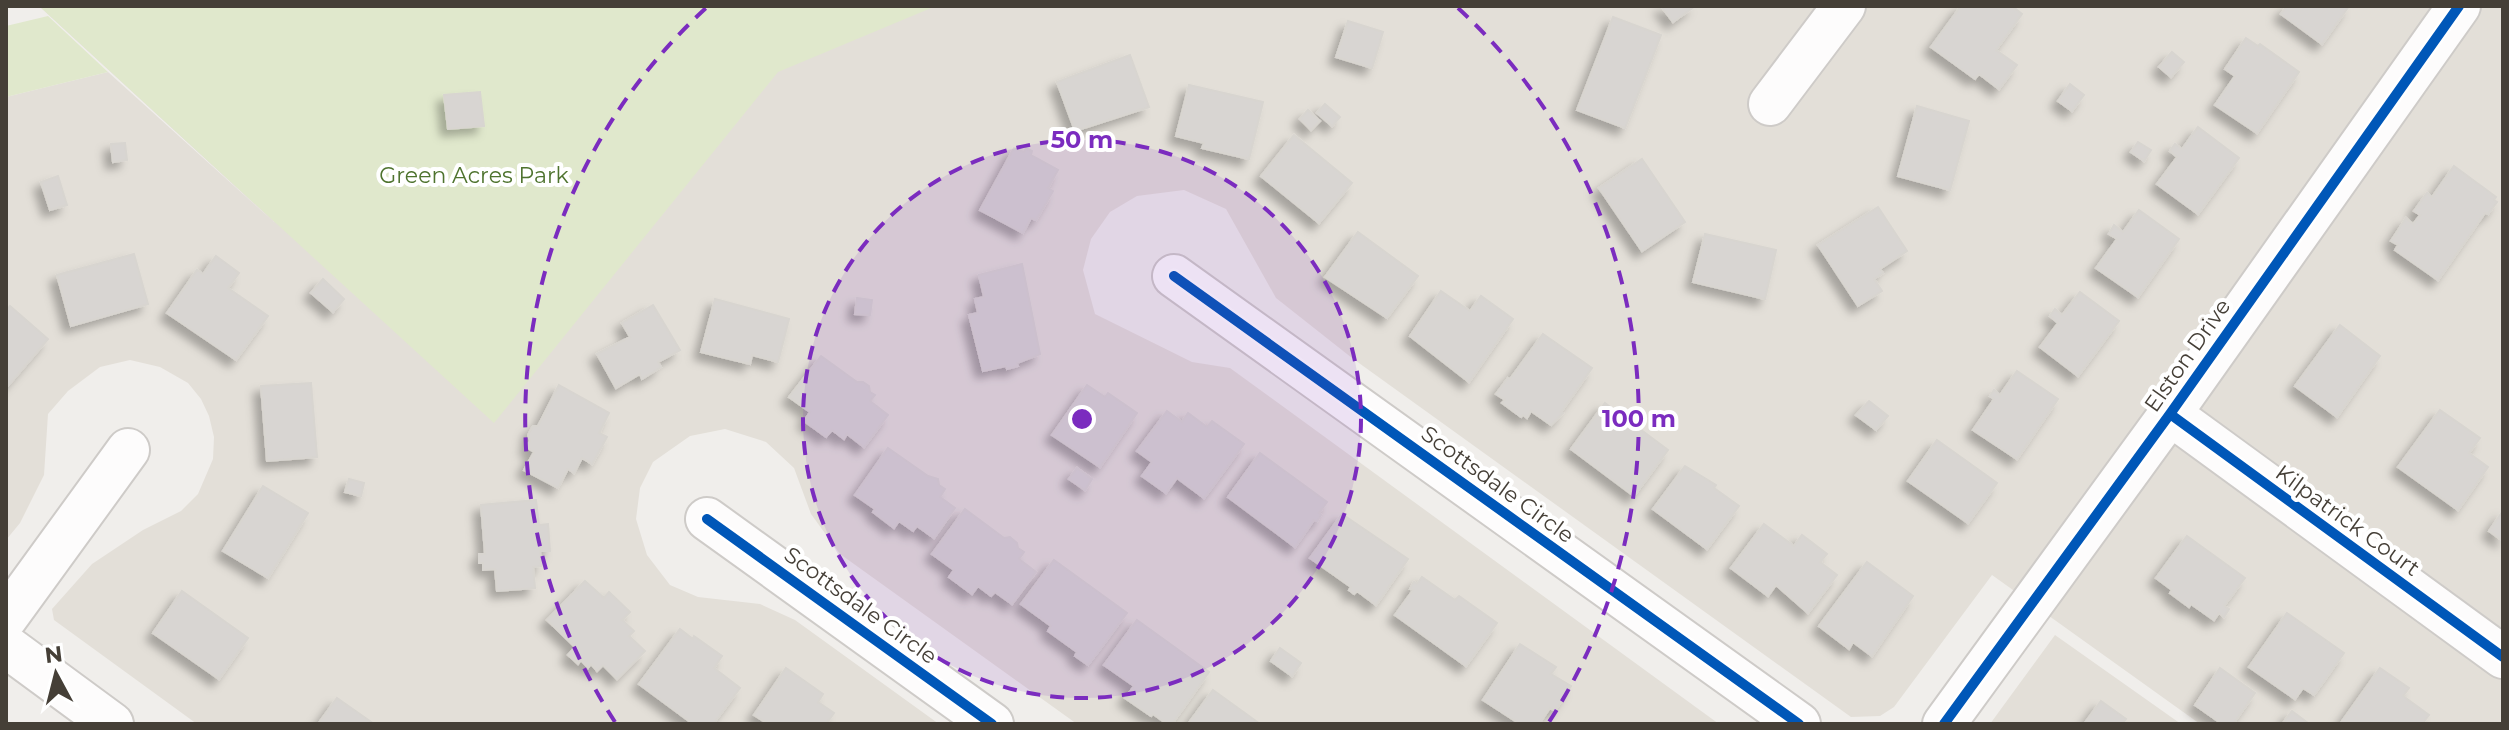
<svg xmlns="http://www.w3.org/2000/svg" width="2509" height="730" font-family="Montserrat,sans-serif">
<defs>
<filter id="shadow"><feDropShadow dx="-7" dy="7" stdDeviation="4" flood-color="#0004"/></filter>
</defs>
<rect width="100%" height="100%" fill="#f0eeeb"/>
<path fill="#e3dfd8" d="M39 6H2503V724H2200L1992 575 1894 707 1880 716 1851 717 1352 358 1276 298 1226 209 1184 190 1137 196 1110 212 1091 239 1083 270 1095 314 1192 362 1230 368 1719 724H1077L840 554 811 514 794 468 766 442 725 429 690 436 653 462 640 488 636 519 647 555 670 585 698 597 760 604 795 620 939 724H197L54 620 52 609 92 564 143 530 181 511 198 494 213 459 214 437 209 416 201 399 188 383 160 367 130 360 100 367 68 391 48 414 44 475 20 523 6 540V97L108 72 274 222Z
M2055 635 2181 724H1990Z"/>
<path fill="#e0e8cc" d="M39 6H936L778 72 494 423Z
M48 16 108 72 6 97V26Z"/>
<path fill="#d8d5d2" stroke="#d8d5d0" stroke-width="2" filter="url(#shadow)" d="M1661 6H1695L1673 22Z
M1961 6H2012L2022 14 1996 50 2017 65 1999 89 1979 74 1975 79 1931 47Z
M2287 6H2349L2322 44 2281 14Z
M1613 17 1661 35 1625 128 1577 110Z
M1348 21 1383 32 1372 68 1336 57Z
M2246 38 2258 46 2260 44 2299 72 2257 133 2215 105 2235 76 2225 69Z
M2172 52 2184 62 2171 77 2159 67Z
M1130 55 1149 107 1075 131 1057 82Z
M2070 84 2084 95 2072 111 2058 101Z
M1189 85 1263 102 1249 159 1202 148 1204 143 1176 136Z
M480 92 484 126 448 129 444 95Z
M1325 104 1340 117 1332 126 1317 113Z
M1917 106 1969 121 1950 190 1898 176Z
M1308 110 1320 121 1311 130 1300 119Z
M2198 127 2239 158 2198 214 2157 184 2177 157 2170 151 2175 144 2182 149Z
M1294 135 1352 183 1319 223 1261 176Z
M2138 142 2151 150 2144 161 2131 152Z
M125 143 127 160 113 162 111 144Z
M1014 148 1024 152 1026 148 1032 151 1031 155 1058 170 1048 188 1053 191 1036 220 1031 218 1023 233 980 210Z
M1642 159 1685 222 1642 251 1599 188Z
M2454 166 2496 197 2494 200 2497 202 2488 214 2485 213 2438 280 2395 250 2398 245 2391 241 2406 218 2413 224 2420 215 2414 211 2427 193 2432 197Z
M58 176 67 205 50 210 41 182Z
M1878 207 1907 251 1880 269 1883 273 1874 279 1882 291 1858 306 1818 245Z
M2139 210 2179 239 2138 297 2096 268 2117 239 2109 234 2114 225 2123 232Z
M1358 232 1418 276 1387 318 1325 277Z
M1705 234 1776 250 1765 299 1693 282Z
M134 254 148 304 71 326 57 275Z
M216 256 239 273 228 288 268 316 236 360 167 313 197 270 203 274Z
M1022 264 1040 354 1017 363 1018 366 1007 369 1006 366 983 371 969 315 978 313 975 299 984 297 979 275Z
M323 279 344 299 333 312 311 293Z
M1441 291 1470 311 1481 296 1513 319 1469 382 1410 336Z
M2080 292 2119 321 2078 376 2040 347 2058 323 2050 316 2055 309 2062 315Z
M857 298 872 300 870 315 855 314Z
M715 299 789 319 778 362 752 355 750 364 701 352Z
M653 305 680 350 658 362 661 367 642 379 640 374 616 388 597 354 630 337 622 323Z
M10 306 48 339 6 388V311Z
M2340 325 2380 356 2337 417 2295 386Z
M1543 334 1592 368 1561 412 1563 413 1551 425 1531 411 1527 418 1523 415 1521 417 1502 403 1505 400 1496 394 1508 378 1510 379Z
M821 356 857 382H863L869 386 870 392 875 395 870 401 888 415 864 447 847 434 844 439 832 430 826 437 804 421 810 412 789 397Z
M2017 371 2058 399 2017 459 1973 430 1994 399 1990 396 1994 390 2000 395Z
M311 383 317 457 267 461 261 386Z
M559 385 609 413 599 433 607 437 592 464 582 458 574 473 568 469 558 488 524 470 534 452 526 447 530 441 528 435 533 426H538Z
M1087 385 1105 397 1108 393 1137 413 1100 467 1052 435Z
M1869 401 1888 416 1876 430 1856 415Z
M1605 403 1668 450 1634 496 1571 449Z
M2440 410 2480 438 2469 453 2488 467 2458 510 2398 467Z
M1167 411 1182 422 1188 413 1207 427 1212 421 1244 444 1204 498 1177 478 1166 493 1142 476 1152 462 1137 451Z
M1937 440 1997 483 1968 523 1908 481Z
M888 448 928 476 938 479 939 485 945 489 940 497 955 508 934 538 917 526 913 531 899 521 894 528 873 512 875 509 855 495Z
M1260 453 1327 502 1319 513 1321 515 1317 521 1314 520 1295 547 1228 497Z
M1685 466 1716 485 1714 488 1739 506 1707 549 1653 509Z
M1077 468 1092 479 1085 490 1069 479Z
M349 479 364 483 361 496 345 492Z
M263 486 308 513 268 578 223 551Z
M536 500 539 525 548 524 550 551H540L541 566 533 567 535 588 497 591 495 569 483 570V563H479V554H485L481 505Z
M965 509 1004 538 1010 537 1017 543 1018 548 1024 552 1019 559 1036 572 1012 604 995 592 991 596 978 586 972 594 949 577 954 570 932 554Z
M2503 511V541L2489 531Z
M1342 514 1408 559 1376 605 1357 591 1354 594 1349 590 1351 587 1310 558Z
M1764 524 1794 546 1802 535 1827 554 1820 562 1837 575 1808 613 1776 585 1768 596 1731 568Z
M2187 536 2245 578 2224 606 2229 609 2224 617 2219 613 2214 620 2191 604 2189 607 2170 593 2172 590 2156 578Z
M1054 560 1127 613 1088 665 1075 656 1077 652 1048 631 1051 626 1021 604Z
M1867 562 1913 596 1872 656 1853 642 1849 649 1819 626Z
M1422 577 1455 600 1459 596 1497 623 1466 666 1395 615 1413 590 1410 589 1414 582 1417 584Z
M585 581 604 598 609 592 630 612 622 620 634 631 629 636 645 651 617 679 603 665 597 671 591 664 588 668 581 660 578 664 568 655 575 647 547 620Z
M182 591 248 638 219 679 153 633Z
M2287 613 2344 653 2314 695 2303 688 2295 699 2249 667Z
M1137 620 1209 672 1172 724H1167L1153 714 1151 716 1125 698 1134 686 1104 665Z
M680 629 693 639 694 636 722 656 714 668 740 688 713 724H693L639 684Z
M1520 644 1556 667 1551 674 1571 686 1555 711 1550 708 1539 724H1520L1483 700Z
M1280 648 1301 663 1292 676 1271 661Z
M786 668 823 694 818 702 834 713 826 724H768L754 715Z
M2220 668 2255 693 2233 724H2222L2195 705Z
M2380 668 2409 688 2403 696 2429 715 2422 724H2340Z
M1213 690 1260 724H1188Z
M337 698 374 724H318Z
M2101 701 2126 719 2122 724H2084Z
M2292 711 2309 724 2283 723Z"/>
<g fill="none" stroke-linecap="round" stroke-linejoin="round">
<g stroke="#cecbc8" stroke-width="46">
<path id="street" d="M1770 104 1844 6
M1174 276 1799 724
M2170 414 2503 657
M707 519 992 724
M6 618 128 450
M6 646 112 724
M1944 724 2170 414 2459 6"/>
</g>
<use href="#street" stroke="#fdfcfc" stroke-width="42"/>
<g stroke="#fff" stroke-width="15">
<path id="cycleway" d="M1174 276 1799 724
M2170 414 2503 657
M707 519 992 724
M1944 724 2170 414 2459 6"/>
</g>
<use href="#cycleway" stroke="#0057b8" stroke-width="10"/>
</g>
<circle cx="1082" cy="419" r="279" fill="#7b2cbf" fill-opacity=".12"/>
<g fill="none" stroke="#7b2cbf" stroke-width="4" stroke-dasharray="14 10">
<circle cx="1082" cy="419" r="279"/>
<path d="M615 722A557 557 0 0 1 706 8M1458 8A557 557 0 0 1 1549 722"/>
</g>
<g text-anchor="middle" stroke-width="8" stroke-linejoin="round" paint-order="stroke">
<g font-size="22" fill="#4e732e" stroke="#fff">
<text x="474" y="183">Green Acres Park</text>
</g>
<g font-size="22" fill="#453f37" stroke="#fff">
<text transform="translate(2187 355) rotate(-55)" y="8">Elston Drive</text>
<text transform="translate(1498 484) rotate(36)" y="8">Scottsdale Circle</text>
<text transform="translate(2348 520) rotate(36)" y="8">Kilpatrick Court</text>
<text transform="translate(861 605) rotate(36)" y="8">Scottsdale Circle</text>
</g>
</g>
<circle cx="1082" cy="419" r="12" fill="#7b2cbf" stroke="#fff" stroke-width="4"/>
<g font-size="24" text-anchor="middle" font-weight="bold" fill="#7b2cbf" stroke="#fff" stroke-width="8" stroke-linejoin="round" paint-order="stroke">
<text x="1082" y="148">50 m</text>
<text x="1639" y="427">100 m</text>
</g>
<rect width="2509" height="730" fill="none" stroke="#453f37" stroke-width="16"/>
<g transform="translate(56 674) rotate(353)" stroke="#ffffff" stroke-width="6" paint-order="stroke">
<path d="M0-6L14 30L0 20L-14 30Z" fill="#453f37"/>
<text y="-12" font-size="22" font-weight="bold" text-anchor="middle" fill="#453f37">N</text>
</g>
</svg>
